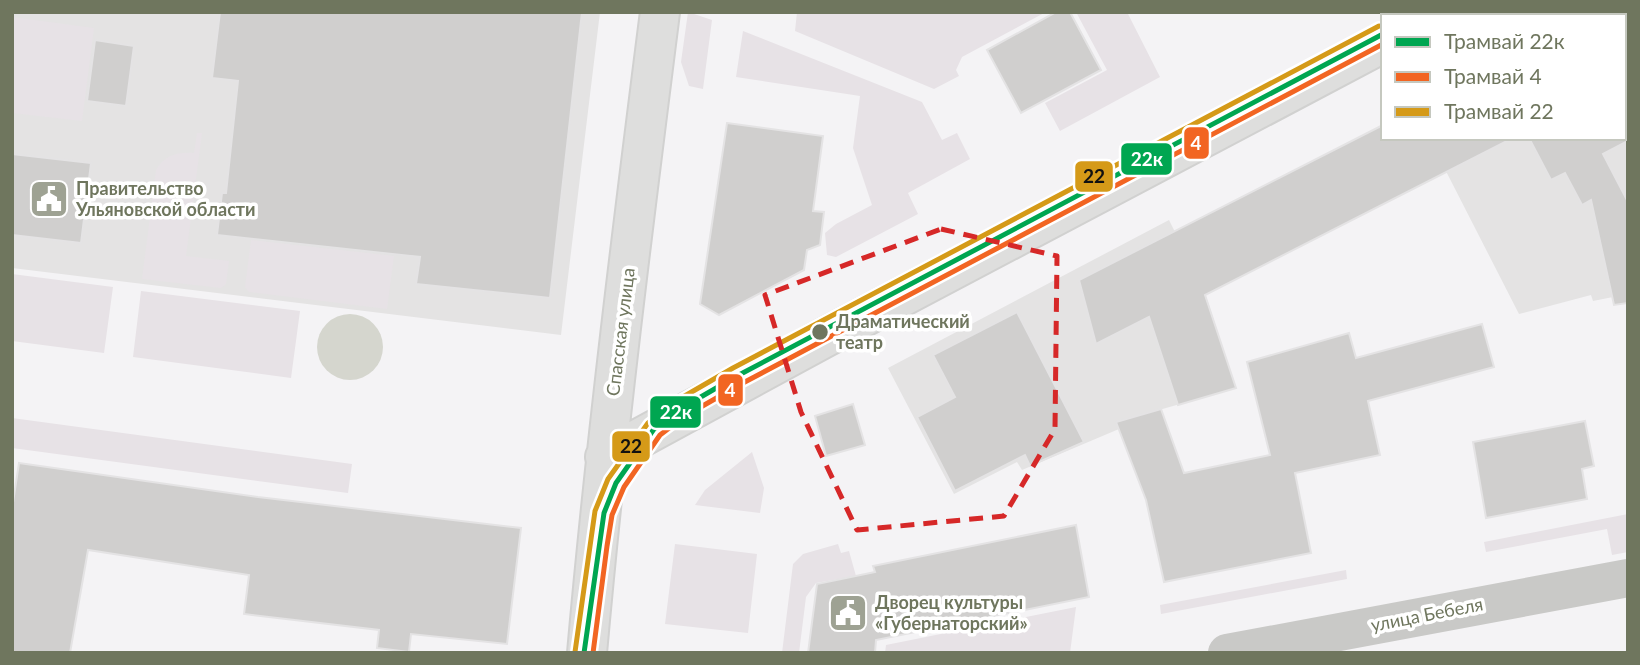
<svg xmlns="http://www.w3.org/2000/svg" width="1640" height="665" font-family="Lato,sans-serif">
<rect width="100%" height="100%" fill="#f4f3f5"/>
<path fill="#e4e3e3" d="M12 12H600L561 335 12 268Z
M1567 12H1628V294L1593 301 1591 295 1519 314 1429 138H1624V16H1560Z
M1169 220 1204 290 1236 388 1117 422 1119 429 1022 470 1017 462 954 494 888 368Z"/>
<path fill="#e7e2e6" d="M688 12 712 20 703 89 689 86 681 62Z
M797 12H1046L962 57 956 70 959 76 934 89 795 31Z
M1076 12H1127L1160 77 1060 131 1045 103 1107 70Z
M12 17 94 28 82 121 12 113Z
M743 31 922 102 942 140 957 133 970 159 908 193 918 214 836 257 827 255 825 233 836 224 872 205 853 148 860 96 736 77Z
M197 133H202L186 256 229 261 226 284 221 288 142 279 156 170C165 155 177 152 194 153Z
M251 240 394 256 387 309 249 292 245 287Z
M12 274 113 287 104 353 12 341Z
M141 291 300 311 291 378 133 357Z
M12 418 352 464 348 493 12 448Z
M752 452 764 488 760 513 695 505 705 490Z
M1628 514V552L1612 555 1607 529 1486 552 1484 542Z
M675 544 757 554 748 633 665 624Z
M838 544 841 553 849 551 856 576 816 583 806 597 799 653H782L793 564 803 554Z
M1346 570 1347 579 1161 614 1160 605Z
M1076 607 1070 653H885L886 645Z"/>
<path fill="#d5d6ce" d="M317 347a33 33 0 1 1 66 0a33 33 0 1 1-66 0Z"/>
<path fill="#d0cfce" stroke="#e4e3e4" stroke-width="2" d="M220 12H582L550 298 416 284 420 257 217 235 222 193H226L238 81 212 78Z
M1056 12H1070L1101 70 1021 113 987 50Z
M95 40 134 46 126 106 87 101Z
M727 123 823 136 813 211 824 212 820 245 807 250 804 270 719 315 700 304Z
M1383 125V138H1513L1205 295 1236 388 1178 405 1149 317 1096 344 1079 280Z
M1529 138H1628V141L1603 154 1628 202V303L1614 305 1591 200 1582 205 1565 173 1551 180Z
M12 154 91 163 81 243 12 235Z
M1017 312 1084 442 1030 466 1025 455 955 491 917 417 955 397 933 355Z
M1482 324 1494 367 1368 401 1380 455 1295 473 1311 553 1164 582 1146 500 1116 422 1161 409 1184 473 1270 455 1247 362 1349 333 1356 358Z
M853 404 865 445 826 456 815 416Z
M1585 421 1594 466 1582 469 1587 499 1486 518 1473 442Z
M19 463 258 497 521 528 507 644 411 634 409 652 377 648 379 630 244 614 249 575 88 550 70 653H12V509Z
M1076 525 1089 597 876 640 875 653H808L817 584 875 572 873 566Z"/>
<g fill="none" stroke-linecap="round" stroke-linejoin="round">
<g stroke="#d1d1d0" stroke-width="42">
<path id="secondary" d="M1434 16 1441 12
M605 457 824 338 1383 43
M587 653C606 439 633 225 660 12"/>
</g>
<path stroke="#c9c9c7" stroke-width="38" d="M1227 653 1628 578"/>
<use href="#secondary" stroke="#dededd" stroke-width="38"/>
<g stroke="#fff" stroke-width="10">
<path id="tram-1" d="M584 653 604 513 616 483 654 429 680 409 737 376 1383 34"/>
</g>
<g stroke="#fff" stroke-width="10">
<path id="tram-2" d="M593 653 607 546 612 515 624 487 660 435 685 416 741 384 1383 44"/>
</g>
<g stroke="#fff" stroke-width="10">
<path id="tram-3" d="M575 652 595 511 608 479 648 423 676 401 733 368 1379 26"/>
</g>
<use href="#tram-1" stroke="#00a651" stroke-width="5"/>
<use href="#tram-2" stroke="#f26522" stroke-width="5"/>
<use href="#tram-3" stroke="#d59a18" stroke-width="5"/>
</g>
<path fill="none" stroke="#d62828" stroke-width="5" stroke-dasharray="14 9" stroke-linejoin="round" d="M941 229 1057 256 1055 429 1004 516 857 530 801 412 765 295Z"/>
<defs>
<g id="civic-square" transform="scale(2.0125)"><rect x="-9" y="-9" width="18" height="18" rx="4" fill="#9ea293" stroke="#fff"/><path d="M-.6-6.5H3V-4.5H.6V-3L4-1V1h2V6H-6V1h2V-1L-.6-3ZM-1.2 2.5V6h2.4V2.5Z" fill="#fff"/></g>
</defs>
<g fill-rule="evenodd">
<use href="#civic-square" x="49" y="199"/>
<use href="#civic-square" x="848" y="613"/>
</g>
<circle fill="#6f765e" stroke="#fff" stroke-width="2.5" cx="820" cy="332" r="9"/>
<g text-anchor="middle" stroke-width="7" stroke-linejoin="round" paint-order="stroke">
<g font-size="18" font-weight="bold" fill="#6f765e" stroke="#fff" text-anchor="start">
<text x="76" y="195">Правительство<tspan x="76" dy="21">Ульяновской области</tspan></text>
<text x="875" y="609">Дворец культуры<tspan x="875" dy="21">«Губернаторский»</tspan></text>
</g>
<g font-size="18" font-weight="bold" fill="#6f765e" stroke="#fff" text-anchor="start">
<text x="836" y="328">Драматический<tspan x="836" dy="21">театр</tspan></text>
</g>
<g font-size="18" fill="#6f765e" stroke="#fff">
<text transform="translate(621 332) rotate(-83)" y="6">Спасская улица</text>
<text transform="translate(1427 615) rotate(-11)" y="6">улица Бебеля</text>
</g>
</g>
<g stroke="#fff" stroke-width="2.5">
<rect x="1183" y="126" width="27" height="34" rx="7" fill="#f26522"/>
<rect x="1120" y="142" width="53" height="34" rx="7" fill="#00a651"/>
<rect x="1074" y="160" width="40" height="33" rx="7" fill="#d59a18"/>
<rect x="717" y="373" width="27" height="34" rx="7" fill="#f26522"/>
<rect x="649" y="395" width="53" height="34" rx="7" fill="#00a651"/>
<rect x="611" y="430" width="40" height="33" rx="7" fill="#d59a18"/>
</g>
<g font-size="19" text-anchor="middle" font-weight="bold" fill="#fff">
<text x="1196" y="150">4</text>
<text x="1147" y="166">22к</text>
<text x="730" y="397">4</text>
<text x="676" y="419">22к</text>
</g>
<g font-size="19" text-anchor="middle" font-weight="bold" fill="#111">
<text x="1094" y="183">22</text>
<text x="631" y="453">22</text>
</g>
<rect width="1640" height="665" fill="none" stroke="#6f765e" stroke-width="28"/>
<rect x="1381" y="14" width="245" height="126" fill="#ffffff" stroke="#c5c8bf" stroke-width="2"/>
<rect x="1395" y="37" width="35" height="10" fill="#00a651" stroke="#c5c8bf" stroke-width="2"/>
<text x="1444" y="49" font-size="21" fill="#6f765e">Трамвай 22к</text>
<rect x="1395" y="72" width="35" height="10" fill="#f26522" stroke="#c5c8bf" stroke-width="2"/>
<text x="1444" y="84" font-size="21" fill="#6f765e">Трамвай 4</text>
<rect x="1395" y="107" width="35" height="10" fill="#d59a18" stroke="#c5c8bf" stroke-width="2"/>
<text x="1444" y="119" font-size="21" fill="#6f765e">Трамвай 22</text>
</svg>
